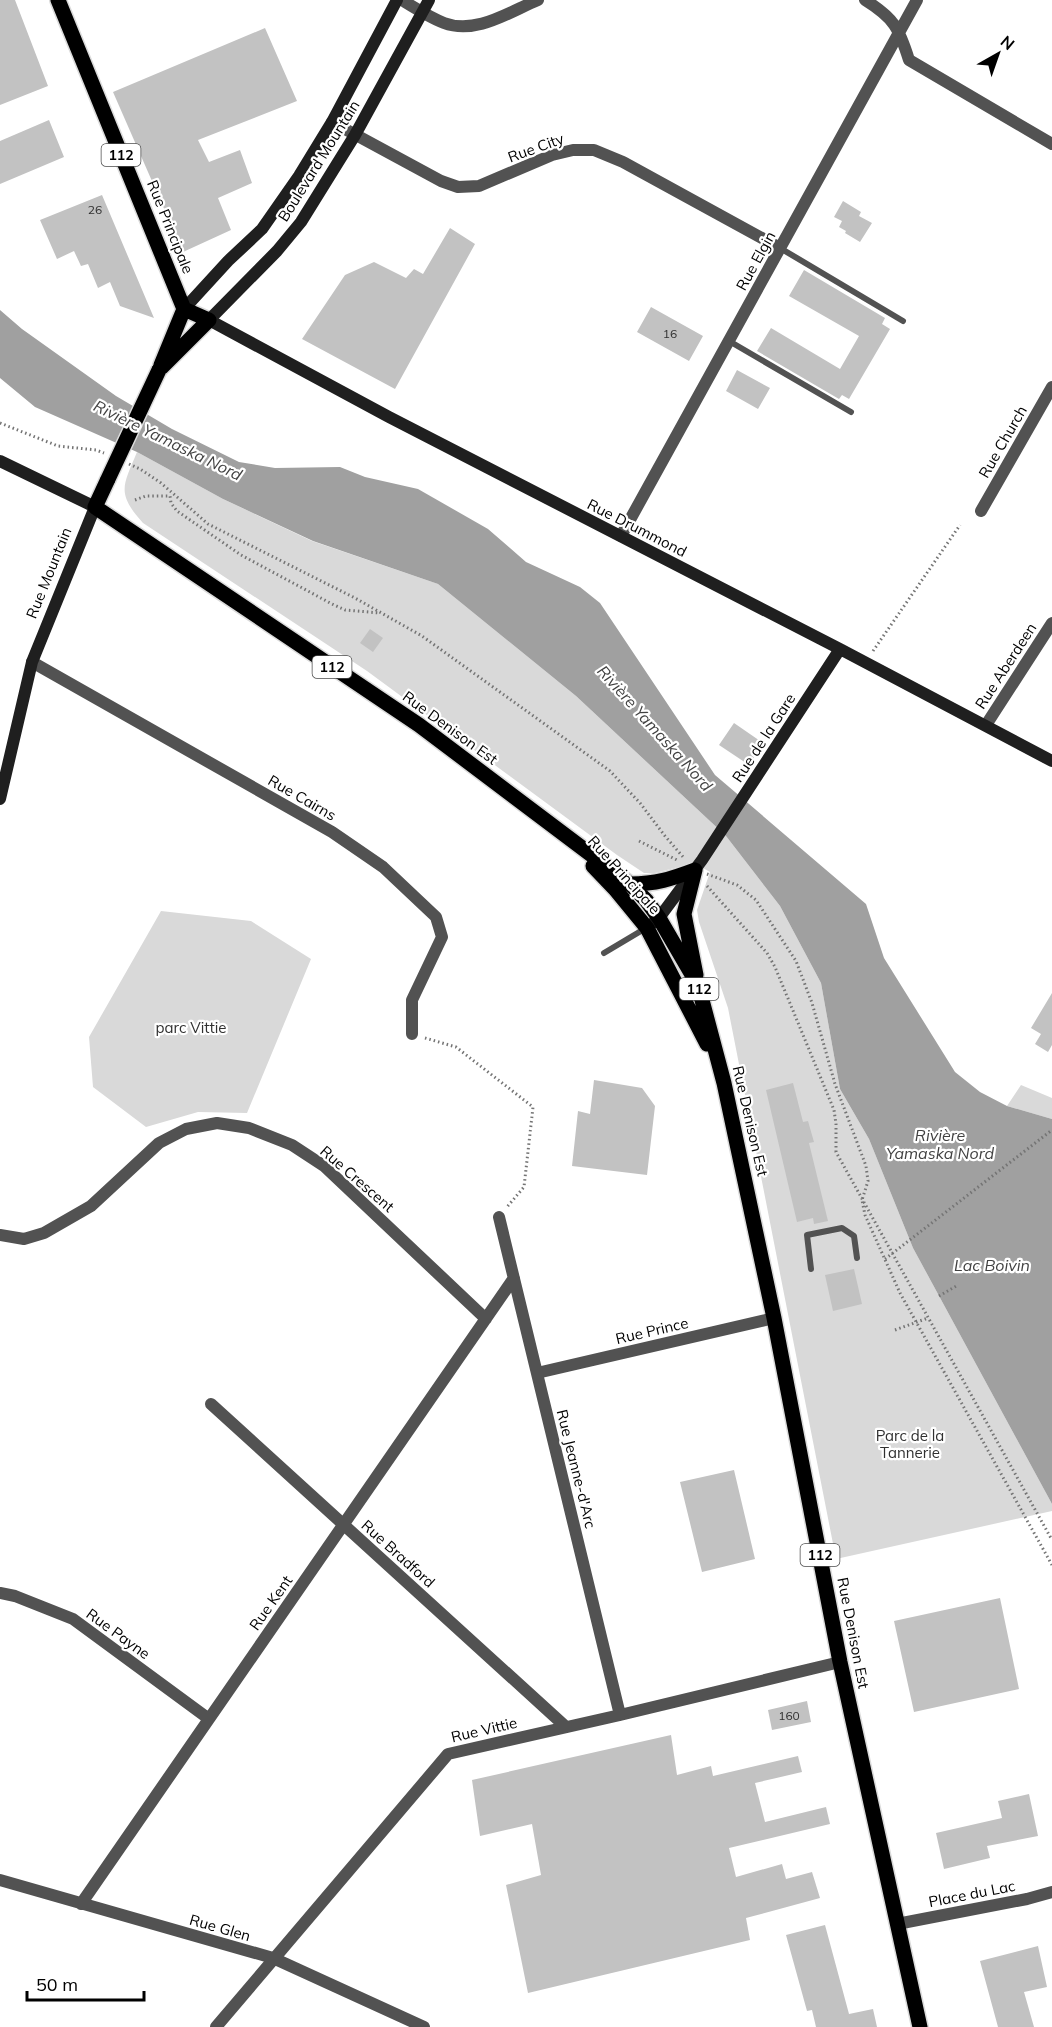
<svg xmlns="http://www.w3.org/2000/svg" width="1052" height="2027" font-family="Mulish,sans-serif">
<rect width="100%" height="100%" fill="#fff"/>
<path fill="#d9d9d9" d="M137 452 223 499 312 541 438 584 576 696 726 836 780 906 821 983 840 1089 869 1139 913 1248 1052 1504V1511L836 1559 728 1008 699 922 697 910 710 872 694 863 655 873H644L617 855 367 671 143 523C116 493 123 486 137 452Z
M161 911 251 921 311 959 247 1113 198 1112 146 1127 93 1087 89 1037Z
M1021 1085 1052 1098V1119L1007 1106Z"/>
<path fill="#a0a0a0" d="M0 310 22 329 116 396 172 429 239 462 275 468 340 467 365 477 418 489 488 529 526 562 580 587 600 603 715 775 866 904 884 958 955 1072 980 1092 1007 1106 1052 1119V1504L913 1248 869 1139 840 1089 821 983 780 906 726 836 576 696 438 584 313 541 223 499 137 452 35 407 0 378Z"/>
<path fill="#c2c2c2" d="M0 0H15L48 86 0 105Z
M265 28 297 101 198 140 209 162 240 150 252 183 218 198 231 230 183 252 113 92Z
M49 120 64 157 0 184V141Z
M102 195 154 318 120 306 110 282 98 288 88 264 81 266 74 251 57 259 40 220Z
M843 201 861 212 859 216 872 223 860 242 845 233 846 231 839 227 842 221 834 217Z
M450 228 475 244 395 389 302 339 345 275 374 262 406 278 414 269 423 274Z
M804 270 885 318 882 324 890 329 849 399 842 395 839 399 757 351 771 328 840 369 859 336 789 296Z
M651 307 703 336 689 361 637 332Z
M737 370 770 388 758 409 726 391Z
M370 629 383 638 373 652 360 643Z
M734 723 763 743 749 765 719 745Z
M1052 993V1045L1048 1052 1035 1044 1041 1034 1031 1028Z
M594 1080 642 1088 655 1106 647 1175 572 1166 578 1111 590 1114Z
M793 1083 803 1122 808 1121 814 1142 809 1143 828 1221 814 1224 813 1218 797 1222 766 1090Z
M854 1269 862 1304 833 1311 825 1275Z
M734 1470 755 1559 702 1572 680 1482Z
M1000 1598 1019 1689 914 1712 894 1621Z
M807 1701 811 1722 772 1730 768 1710Z
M671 1735 677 1775 711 1766 713 1776 798 1756 802 1772 755 1783 765 1822 826 1807 830 1824 729 1848 736 1877 782 1864 786 1879 812 1872 820 1898 746 1918 750 1940 528 1993 506 1885 541 1875 532 1824 480 1836 472 1780Z
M1029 1794 1038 1836 987 1846 990 1858 944 1869 936 1833 1002 1818 998 1801Z
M825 1925 849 2014 873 2009 877 2027H816L812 2010 807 2011 786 1935Z
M1038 1946 1047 1987 1024 1992 1034 2027H998L980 1961Z"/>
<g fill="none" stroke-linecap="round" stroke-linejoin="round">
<g stroke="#dbdbdb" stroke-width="18">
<path id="primary" d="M58 0 184 309 209 320 159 370
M161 365 184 309
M108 479 95 507 419 725 630 884 646 900 659 918 698 985 724 1083 774 1318 840 1662 920 2027
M593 866 615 889 647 928 707 1044
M695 870 684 914 696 975
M630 884C656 884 671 879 695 870"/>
</g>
<path stroke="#747474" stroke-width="3" stroke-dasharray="1.5 3" stroke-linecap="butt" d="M0 423 58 446 96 450 104 453
M129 464 140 469 161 483 208 524 355 598 422 636 610 771 640 803 665 836 684 858
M135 500 146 496H170L171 503 177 511 241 555 332 604 345 610 380 613
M873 651 960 525
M639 841 677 860
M707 874 737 885 756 900 796 961 812 1003 835 1084 866 1166 868 1181 862 1200 865 1215 900 1293 1052 1565
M707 886 767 953 775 967 834 1110 836 1124V1152L1052 1540
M425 1038 456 1047 533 1107 524 1187 507 1207
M885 1259 1052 1130
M939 1296 958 1285
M895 1330 928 1318"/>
<path stroke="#525252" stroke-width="6" d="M780 248 903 321
M729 341 851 412
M604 953 646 928
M811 1269 807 1235 842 1228 854 1236 857 1258"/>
<path stroke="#525252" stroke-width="12" d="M402 0C415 8 429 17 444 23 476 35 509 12 538 0
M865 0C894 18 899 28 909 60L1052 144
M332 122 441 181 458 187 479 186 552 155 573 150H594L623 162 780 248
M981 511 1052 387
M621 536 917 0
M32 662 332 832 383 867 436 917 442 937 412 1000V1034
M986 725 1052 623
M499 1217 620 1715
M0 1235 24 1239 44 1233 91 1206 159 1143 186 1129 217 1123 249 1128 292 1145 324 1166 486 1319
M537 1373 774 1318
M211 1404 566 1727
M0 1593 15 1596 73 1619 209 1719
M0 1880 273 1958 424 2027
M81 1904 514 1278
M897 1924 1027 1899 1052 1892
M216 2027 448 1754 620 1715 840 1662"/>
<path stroke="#1f1f1f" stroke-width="12" d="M429 0 355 135 301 222 277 251 209 320 389 417 840 649 1052 761
M184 309 228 261 262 229 299 176 332 122 397 0
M0 461 95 507 32 662 0 799
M653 923 659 918 702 860 840 649"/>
<use href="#primary" stroke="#000" stroke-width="15"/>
<g stroke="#dbdbdb" stroke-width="18" stroke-linecap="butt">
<path id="primary-bridge" d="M108 479 159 370"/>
</g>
<use href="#primary-bridge" stroke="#000" stroke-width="15"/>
</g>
<g text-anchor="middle" stroke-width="4.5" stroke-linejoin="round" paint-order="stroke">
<g font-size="12" fill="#303030">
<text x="95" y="214">26</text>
<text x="670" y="338">16</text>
<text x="789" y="1720">160</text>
</g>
<g fill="#fff" stroke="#4c4c4c" stroke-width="1.5">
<rect x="101.5" y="144" width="39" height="22" rx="4.5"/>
<rect x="312.5" y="656" width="39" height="22" rx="4.5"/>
<rect x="679.5" y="978" width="39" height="22" rx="4.5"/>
<rect x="800.5" y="1544" width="39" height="22" rx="4.5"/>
</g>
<g font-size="14" font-weight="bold" fill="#000">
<text x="121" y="160">112</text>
<text x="332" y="672">112</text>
<text x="699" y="994">112</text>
<text x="820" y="1560">112</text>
</g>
<g font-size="15" fill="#000" stroke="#fff">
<text transform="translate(536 148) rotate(-20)" y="5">Rue City</text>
<text transform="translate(319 161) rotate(-58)" y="5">Boulevard Mountain</text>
<text transform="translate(170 227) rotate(68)" y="5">Rue Principale</text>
<text transform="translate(756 261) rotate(-61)" y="5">Rue Elgin</text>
<text transform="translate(1003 442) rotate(-60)" y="5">Rue Church</text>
<text transform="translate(637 528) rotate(27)" y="5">Rue Drummond</text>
<text transform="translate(49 573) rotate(-68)" y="5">Rue Mountain</text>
<text transform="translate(1006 666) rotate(-57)" y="5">Rue Aberdeen</text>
<text transform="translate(450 728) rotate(36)" y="5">Rue Denison Est</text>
<text transform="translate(764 738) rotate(-57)" y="5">Rue de la Gare</text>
<text transform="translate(302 798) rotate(30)" y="5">Rue Cairns</text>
<text transform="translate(624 875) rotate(48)" y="5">Rue Principale</text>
<text transform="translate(750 1121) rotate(77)" y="5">Rue Denison Est</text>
<text transform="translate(357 1179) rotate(41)" y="5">Rue Crescent</text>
<text transform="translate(652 1331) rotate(-13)" y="5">Rue Prince</text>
<text transform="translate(576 1469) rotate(76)" y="5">Rue Jeanne-d'Arc</text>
<text transform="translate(398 1554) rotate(42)" y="5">Rue Bradford</text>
<text transform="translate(271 1603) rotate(-55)" y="5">Rue Kent</text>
<text transform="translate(853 1633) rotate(79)" y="5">Rue Denison Est</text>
<text transform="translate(118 1634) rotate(36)" y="5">Rue Payne</text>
<text transform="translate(484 1730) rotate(-13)" y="5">Rue Vittie</text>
<text transform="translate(972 1894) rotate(-11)" y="5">Place du Lac</text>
<text transform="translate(220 1928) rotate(16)" y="5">Rue Glen</text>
</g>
<g font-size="15" fill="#303030" stroke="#fff">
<text x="191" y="1033">parc Vittie</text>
<text x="910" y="1441">Parc de la<tspan x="910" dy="17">Tannerie</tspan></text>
</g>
<g font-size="16" font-style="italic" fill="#414141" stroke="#fff">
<text transform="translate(168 440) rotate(26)" y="6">Rivière Yamaska Nord</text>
<text transform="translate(655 728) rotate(48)" y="6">Rivière Yamaska Nord</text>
<text x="940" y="1141">Rivière<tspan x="940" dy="18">Yamaska Nord</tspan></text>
<text x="992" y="1271">Lac Boivin</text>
</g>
</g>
<g transform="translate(998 54) rotate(40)" stroke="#ffffff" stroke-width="4.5" paint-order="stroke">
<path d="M0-4.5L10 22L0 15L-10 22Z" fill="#000000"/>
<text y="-9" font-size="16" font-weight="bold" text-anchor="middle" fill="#000000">N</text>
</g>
<path d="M27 1991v9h117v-9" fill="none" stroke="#000000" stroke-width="3"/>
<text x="36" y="1991" font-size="18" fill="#000000" stroke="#ffffff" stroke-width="4.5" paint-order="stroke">50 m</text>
</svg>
